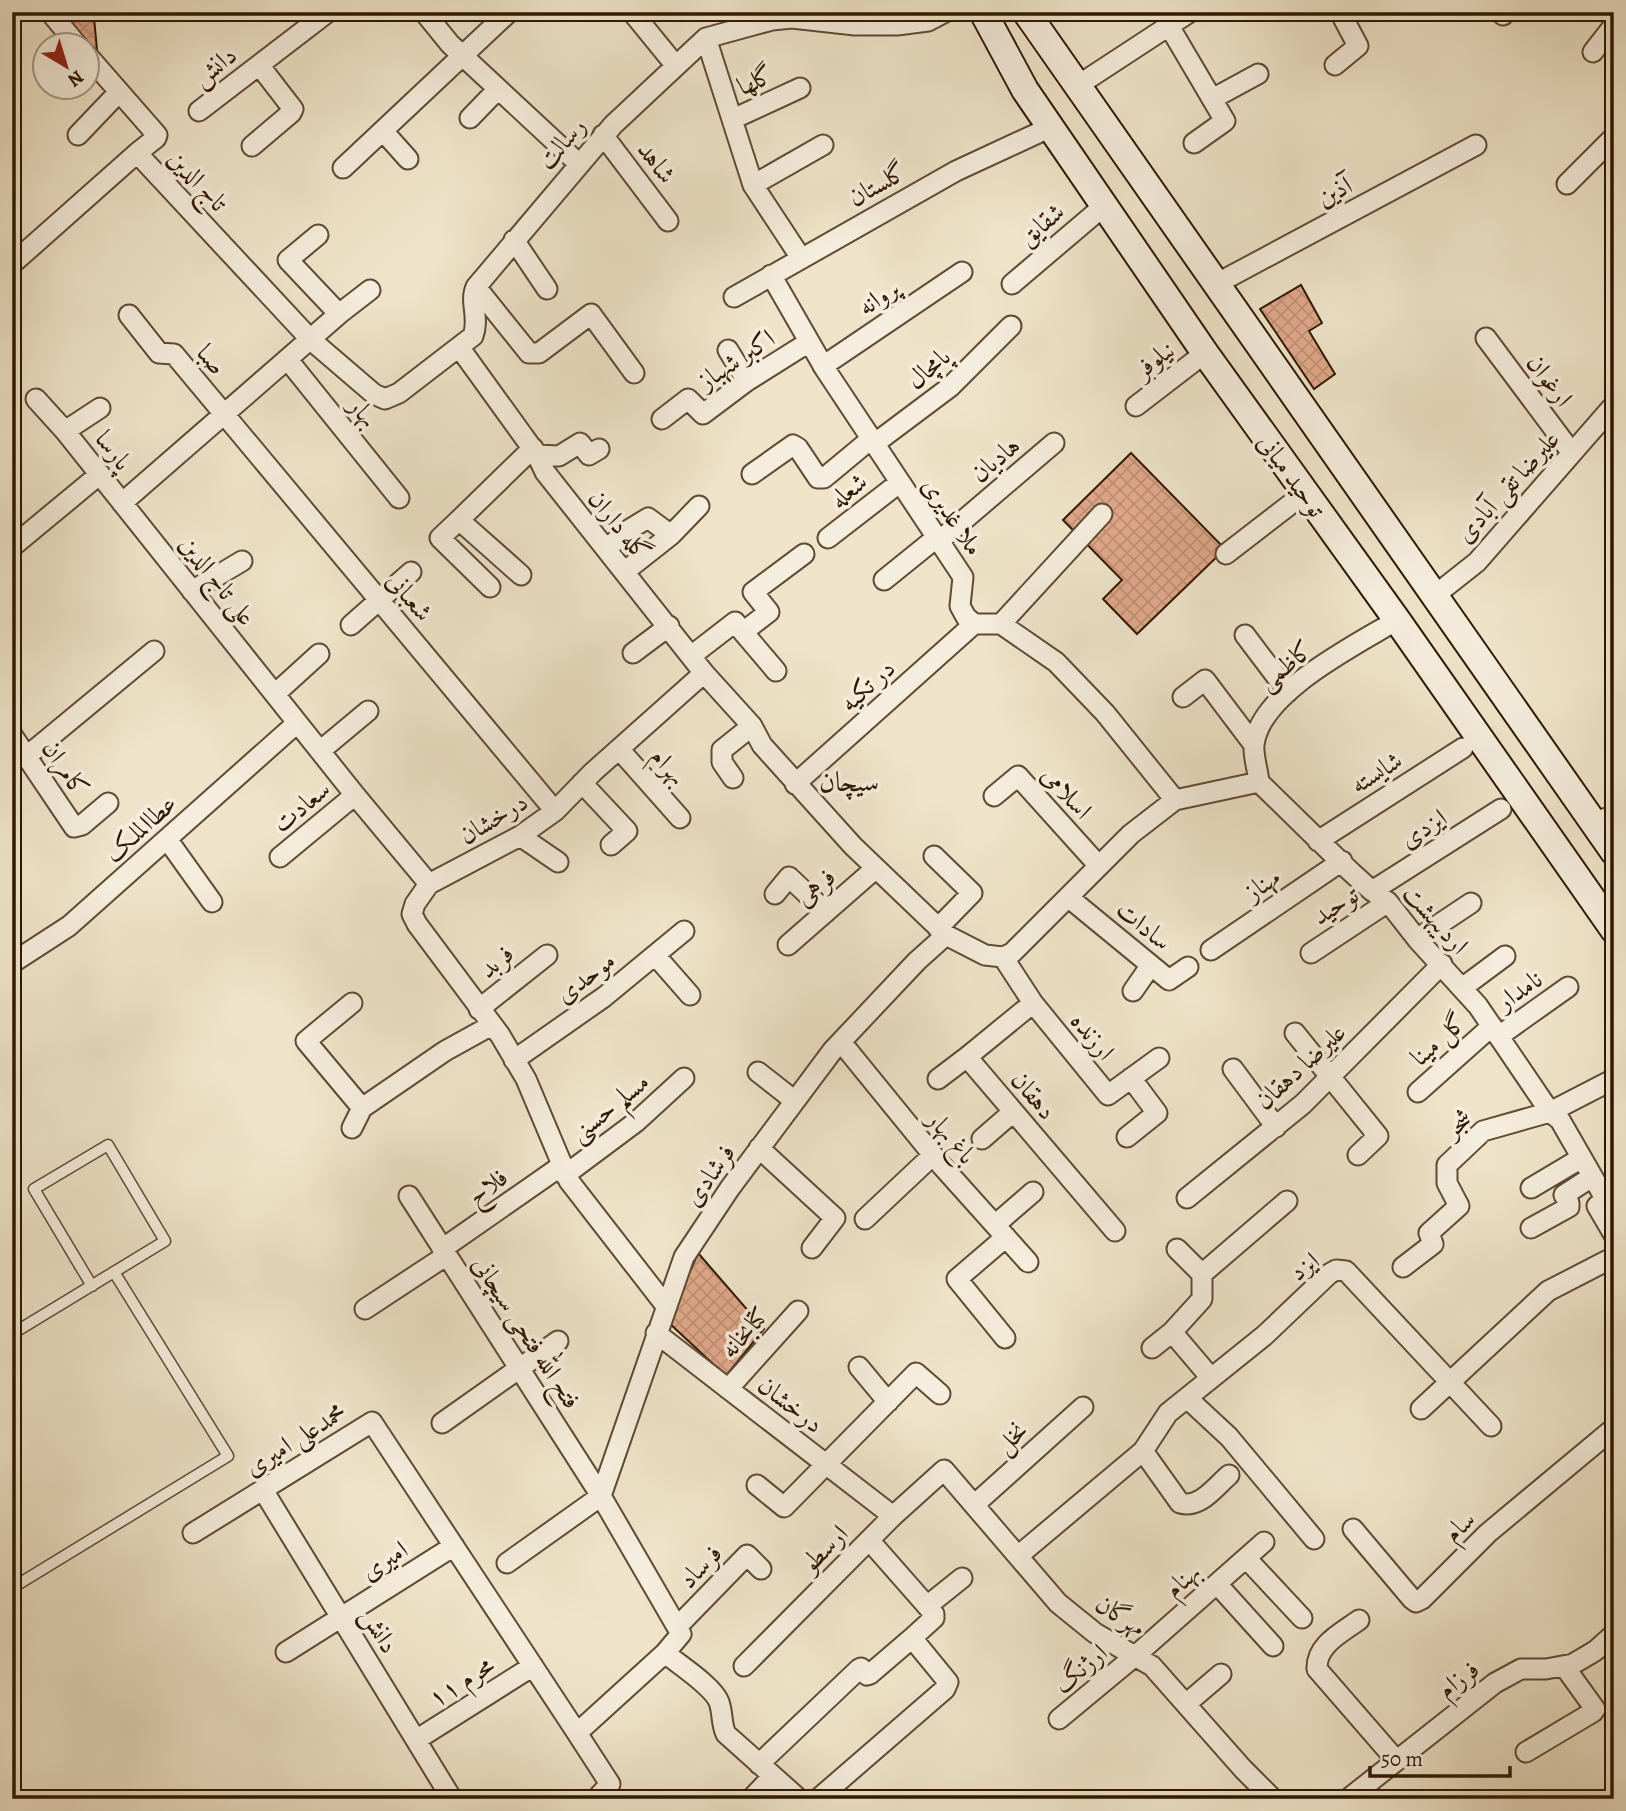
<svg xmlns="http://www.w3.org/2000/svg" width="1626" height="1811" font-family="Alegreya,Amiri,serif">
<defs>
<pattern id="building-cross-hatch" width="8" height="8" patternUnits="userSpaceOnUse" patternTransform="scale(1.75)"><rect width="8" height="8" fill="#e1a88a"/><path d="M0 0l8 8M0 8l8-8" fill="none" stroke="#c19075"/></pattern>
</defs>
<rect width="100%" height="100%" fill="#efe4ca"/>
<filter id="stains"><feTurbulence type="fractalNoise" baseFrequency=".00286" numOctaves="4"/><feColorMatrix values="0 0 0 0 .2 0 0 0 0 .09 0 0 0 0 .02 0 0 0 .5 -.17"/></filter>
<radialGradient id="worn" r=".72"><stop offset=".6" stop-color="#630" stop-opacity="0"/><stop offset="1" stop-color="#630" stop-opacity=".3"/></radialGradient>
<path fill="url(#building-cross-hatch)" stroke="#2f1702" stroke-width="2" d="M60 12H101L94 18 98 60Z
M1301 285 1322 323 1309 331 1335 374 1314 389 1260 309Z
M1131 453 1225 549 1137 634 1103 599 1122 580 1063 520Z
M698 1253 764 1329 726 1376 668 1322Z"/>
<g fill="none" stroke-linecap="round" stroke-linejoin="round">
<g stroke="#5f4a34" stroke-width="13">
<path id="lane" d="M12 1334 165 1241 108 1145 34 1189 92 1286
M12 1588 228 1456 114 1272"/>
</g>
<g stroke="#5f4a34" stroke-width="23">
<path id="street" d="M50 12 78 46
M424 12 450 44 578 163
M632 12 676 66
M1503 15 1505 12
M1169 26 1225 121 1194 143
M706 38 753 185 801 258
M1593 52 1614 25
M88 56 157 135 156 138 137 153 311 340 374 394 385 399 399 393 473 336C480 318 469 302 476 287L613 125 706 38 772 20 792 18 855 25H897L928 21 945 12
M1335 65 1358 46 1340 12
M1077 86 1190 12
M1212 99 1258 74
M199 111 328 12
M470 118 498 89
M733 119 800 88
M383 131 408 159
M78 135 118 93
M603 135 668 221
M252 146 291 113 293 109 259 65
M343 168 509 12
M1567 184 1614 137
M753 185 823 145
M514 240 547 289
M12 264 137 153
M771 275 825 369 963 577 960 606 966 617 974 624H1001L1056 662 1105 713 1175 800
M1012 284 1105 205
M1216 284 1476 145
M476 287 529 353H539L591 314 634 373
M734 297 956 171 1051 127
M339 314 370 290
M129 315 159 353 174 354 555 811
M1486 338 1572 453
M459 347 537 455 545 472 704 673 752 726 762 745 853 846 946 935 985 955 1003 957 1012 953 1131 834 1175 800 1259 782
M728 350 747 381
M288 360 399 498
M823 366 962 272
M36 399 65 431 355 795 429 884
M1136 406 1205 353
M662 419 688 399 703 414 747 381 809 342
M65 431 100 408
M874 444 950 387 1011 326
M537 455 559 456 580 443 589 455 599 449
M752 474 793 445 798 448 818 478H824L871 439
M122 503 339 314 288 260 318 235
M459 520 440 538 490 587
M828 538 899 483
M938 542 1054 443
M12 547 100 474
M606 549 630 529 648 518 671 535 699 506
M1226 554 1305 493
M624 572 671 535
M521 575 459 520 533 448
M884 580 936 538
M192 591 242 561
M1434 596 1477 562 1614 405
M1001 624 1102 514
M351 625 411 572
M743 632 776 671
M1245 635 1288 692
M633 653 669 626
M691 656 735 622 743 632 769 612 753 592 804 554
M275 694 319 654
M1183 697 1205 680 1254 745
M12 735 74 827 82 825 108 803
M619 749 680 818
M320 751 368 711
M27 756 154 651
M733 778 722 762V750L752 726
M1259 782 1350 871 1372 891 1388 902 1417 939 1478 1006 1550 1112 1560 1120 1614 1214
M1259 782C1258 771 1253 756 1254 745 1260 692 1356 645 1397 620
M582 783 627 831 611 845
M795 784 974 624
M994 796 1018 776 1099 866
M1593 822 1614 816
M520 836 558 862
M167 839 212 902
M1318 841 1463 748
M934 856 972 893 938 928
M280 857 355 795
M1372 891 1501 809
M775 894 789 877 826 912
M1068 897 1169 980 1188 967
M1417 939 1471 903
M788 945 876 868
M1211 950 1342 861
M1311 953 1388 902
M655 955 690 995
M1003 957 1033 1003 1108 1095 1159 1058
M12 963 69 926 297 723
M1462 988 1505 956
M1133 991 1151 965
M352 1003 306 1041 362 1108 445 1051 492 1025
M1033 1003 967 1057 1115 1231
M479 1009 547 955
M1295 1033 1378 1136 1358 1155
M1499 1036 1568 987
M841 1042 942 1166 1028 1262
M514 1060 604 997 684 931
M1233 1069 1276 1127
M758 1072 795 1101
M938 1079 967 1057
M1418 1092 1492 1026
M352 1128 362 1108
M1127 1137 1157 1113 1131 1078
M982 1139 1013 1112
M759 1148 835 1218 812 1248
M565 1175 636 1122 684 1078
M1531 1188 1573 1163
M409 1196 601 1496 507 1563
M1187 1198 1303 1104 1442 964
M1597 1206 1614 1235
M865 1219 933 1155
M995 1225 1033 1192
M1531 1228 1569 1207V1203L1564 1195 1584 1182
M442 1249 561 1166
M1177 1249 1202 1274
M1403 1267 1433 1244 1429 1233 1459 1206 1447 1183V1165L1483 1131 1550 1112 1614 1079
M666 1306 569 1181 526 1079 500 1035 417 924 412 914 415 904 429 884 520 836 555 811 593 772 704 673
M365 1309 447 1255
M656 1333 893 1516
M1005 1338 957 1279 1006 1237
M1152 1348 1172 1332
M859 1367 888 1402
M1211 1378 1172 1332 1202 1299V1274L1287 1201
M728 1389 798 1311
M1187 1398 1229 1437 1314 1539
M1421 1409 1548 1291 1614 1257
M442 1423 558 1341
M1143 1451 1180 1503C1200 1509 1215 1487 1229 1475
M757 1485 784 1507 916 1373 940 1394
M263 1490 452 1799
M974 1505 1083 1407
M1353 1529 1412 1599 1416 1602 1422 1599 1488 1533 1614 1428
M193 1533 372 1422 577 1733
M1018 1556 1143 1451 1168 1413 1265 1335 1329 1274 1336 1270 1346 1271 1491 1426
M1246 1558 1302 1618
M1217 1584 1273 1646
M927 1606 962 1578
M1359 1620C1341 1633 1316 1645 1317 1669L1396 1760
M677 1627 747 1555 761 1569
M286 1652 454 1546
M665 1653C678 1664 713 1686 719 1702 723 1713 721 1724 726 1734L799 1799
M744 1666 893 1516 944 1470 1058 1603 1095 1633 1152 1666 1243 1769 1273 1799
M1186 1704 1221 1674
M1059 1719 1135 1656 1264 1542
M416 1740 533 1666
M1526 1752 1593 1712 1595 1709 1564 1666
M759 1764 859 1669 861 1668 867 1675 870 1674 912 1638
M596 1799 610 1784 577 1733 665 1653 681 1634 601 1496 684 1257 730 1188 833 1050 917 961 946 935
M751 1799 772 1777
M818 1799 945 1689 948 1682 912 1638 934 1618V1614L869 1540
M1348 1799 1495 1683 1521 1669H1546L1573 1664 1595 1651 1614 1634"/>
</g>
<g stroke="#2f1702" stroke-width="30">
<path id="secondary" d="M983 12 1025 90 1205 353 1397 620 1614 930
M1026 12 1614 852"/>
</g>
<use href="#lane" stroke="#f5eddd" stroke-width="10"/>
<use href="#street" stroke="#f5eddd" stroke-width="19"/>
<use href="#secondary" stroke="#f5eddd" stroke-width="26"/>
</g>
<g text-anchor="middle" stroke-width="7" stroke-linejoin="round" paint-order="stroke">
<g font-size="26" fill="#2f1702" stroke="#f5eddd">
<text transform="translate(214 66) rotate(-38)" y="9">دانش</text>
<text transform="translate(755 80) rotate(-25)" y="9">گلها</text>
<text transform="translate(561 143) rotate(-49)" y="9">رسالت</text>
<text transform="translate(657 162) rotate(53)" y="9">شاهد</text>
<text transform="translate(198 180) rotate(47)" y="9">تاج الدین</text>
<text transform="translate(877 184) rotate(-29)" y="9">گلستان</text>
<text transform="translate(1334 191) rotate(-28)" y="9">آذین</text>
<text transform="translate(1041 224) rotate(-40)" y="9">شقایق</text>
<text transform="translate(878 297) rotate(-34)" y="9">پروانه</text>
<text transform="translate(212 359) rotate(50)" y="9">صبا</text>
<text transform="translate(736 359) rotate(-34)" y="9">اکبر شهباز</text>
<text transform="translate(1154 359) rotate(-38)" y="9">نیلوفر</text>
<text transform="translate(928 368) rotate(-41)" y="9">پامچال</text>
<text transform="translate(1550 380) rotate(53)" y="9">ارغوان</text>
<text transform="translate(364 412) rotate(51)" y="9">بهار</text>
<text transform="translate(114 450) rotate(52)" y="9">پارسا</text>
<text transform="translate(995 459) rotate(-40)" y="9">هادیان</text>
<text transform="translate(1292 475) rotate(54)" y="9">توحید میانی</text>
<text transform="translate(1507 486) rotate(-48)" y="9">علیرضا تقی آبادی</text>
<text transform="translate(848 490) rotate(-38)" y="9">شعله</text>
<text transform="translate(953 516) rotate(56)" y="9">ملا غدیری</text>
<text transform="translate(620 525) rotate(51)" y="9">گله داران</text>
<text transform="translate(218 580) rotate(52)" y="9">علی تاج الدین</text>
<text transform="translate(410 596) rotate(50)" y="9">شعبانی</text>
<text transform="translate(1285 665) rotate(-39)" y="9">کاظمی</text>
<text transform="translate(867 685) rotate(-42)" y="9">در تکیه</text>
<text transform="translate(669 766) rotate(48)" y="9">بهرام</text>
<text transform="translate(66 768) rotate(56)" y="9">کامران</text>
<text transform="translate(1376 772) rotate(-32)" y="9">شایسته</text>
<text transform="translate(1067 792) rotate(48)" y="9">اسلامی</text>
<text transform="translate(301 806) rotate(-40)" y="9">سعادت</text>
<text transform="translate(493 818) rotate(-31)" y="9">درخشان</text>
<text transform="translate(140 828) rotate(-42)" y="9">عطاالملک</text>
<text transform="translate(1423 828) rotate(-33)" y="9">ایزدی</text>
<text transform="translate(1262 884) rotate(-34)" y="9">مهناز</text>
<text transform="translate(815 887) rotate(-41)" y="9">فرهی</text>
<text transform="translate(1335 905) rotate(-33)" y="9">توحید</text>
<text transform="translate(1436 919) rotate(48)" y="9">اردیبهشت</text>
<text transform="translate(1144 925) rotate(39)" y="9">سادات</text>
<text transform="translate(496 961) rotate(-39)" y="9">فربد</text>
<text transform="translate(585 977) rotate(-37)" y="9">موحدی</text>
<text transform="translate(1519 990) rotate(-35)" y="9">نامدار</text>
<text transform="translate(1093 1036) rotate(51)" y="9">ارزنده</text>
<text transform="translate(1438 1039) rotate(-42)" y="9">گل مینا</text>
<text transform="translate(1300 1066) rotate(-43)" y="9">علیرضا دهقان</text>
<text transform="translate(1034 1095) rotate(50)" y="9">دهقان</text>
<text transform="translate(609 1107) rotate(-39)" y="9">مسلم حسنی</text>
<text transform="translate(1458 1123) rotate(-36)" y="9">شجر</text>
<text transform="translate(952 1137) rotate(50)" y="9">باغ بهار</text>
<text transform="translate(709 1175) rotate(-55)" y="9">فرشادی</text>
<text transform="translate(487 1186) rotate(-35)" y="9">فلاح</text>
<text transform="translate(1304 1266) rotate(-37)" y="9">ایزد</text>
<text transform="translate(527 1332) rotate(57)" y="9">فتح الله فتحی سیچانی</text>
<text transform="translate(744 1332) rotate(-48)" y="9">کتابخانه</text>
<text transform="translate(791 1404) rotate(38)" y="9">درخشان</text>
<text transform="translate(1011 1437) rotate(-42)" y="9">نخل</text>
<text transform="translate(295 1439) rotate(-32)" y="9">محمدعلی امیری</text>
<text transform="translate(1459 1526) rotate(-44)" y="9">سام</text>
<text transform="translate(824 1548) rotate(-45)" y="9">ارسطو</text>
<text transform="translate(384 1560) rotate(-33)" y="9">امیری</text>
<text transform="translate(700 1566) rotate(-46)" y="9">فرساد</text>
<text transform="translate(1182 1580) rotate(-42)" y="9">بهنام</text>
<text transform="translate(1121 1615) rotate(33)" y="9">مهرگان</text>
<text transform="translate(380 1630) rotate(59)" y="9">دانش</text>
<text transform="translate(1080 1668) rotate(-40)" y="9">ارژنگ</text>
<text transform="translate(1458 1679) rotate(-37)" y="9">فرزام</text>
<text transform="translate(461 1681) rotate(-32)" y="9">۱۱ محرم</text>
</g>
<g font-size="28" fill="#2f1702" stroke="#f5eddd">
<text x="849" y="791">سیچان</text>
</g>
</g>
<rect width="1626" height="1811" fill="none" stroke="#efe4ca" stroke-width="42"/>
<rect x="14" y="14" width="1598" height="1783" fill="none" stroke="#2f1702" stroke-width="3.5"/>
<rect x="21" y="21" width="1584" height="1769" fill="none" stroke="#2f1702" stroke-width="2"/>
<g transform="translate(66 66) rotate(142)"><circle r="33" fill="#f5eddd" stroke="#a69785" stroke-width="2"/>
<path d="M0-5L12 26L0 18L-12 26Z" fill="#8f2418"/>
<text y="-10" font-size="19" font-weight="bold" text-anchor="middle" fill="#2f1702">N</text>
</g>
<path d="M1370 1766v10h140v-10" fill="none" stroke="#2f1702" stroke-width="3.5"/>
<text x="1381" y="1766" font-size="21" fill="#2f1702" stroke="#f5eddd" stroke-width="5" paint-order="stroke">50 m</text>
<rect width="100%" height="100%" filter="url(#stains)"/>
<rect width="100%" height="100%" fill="url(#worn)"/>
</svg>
